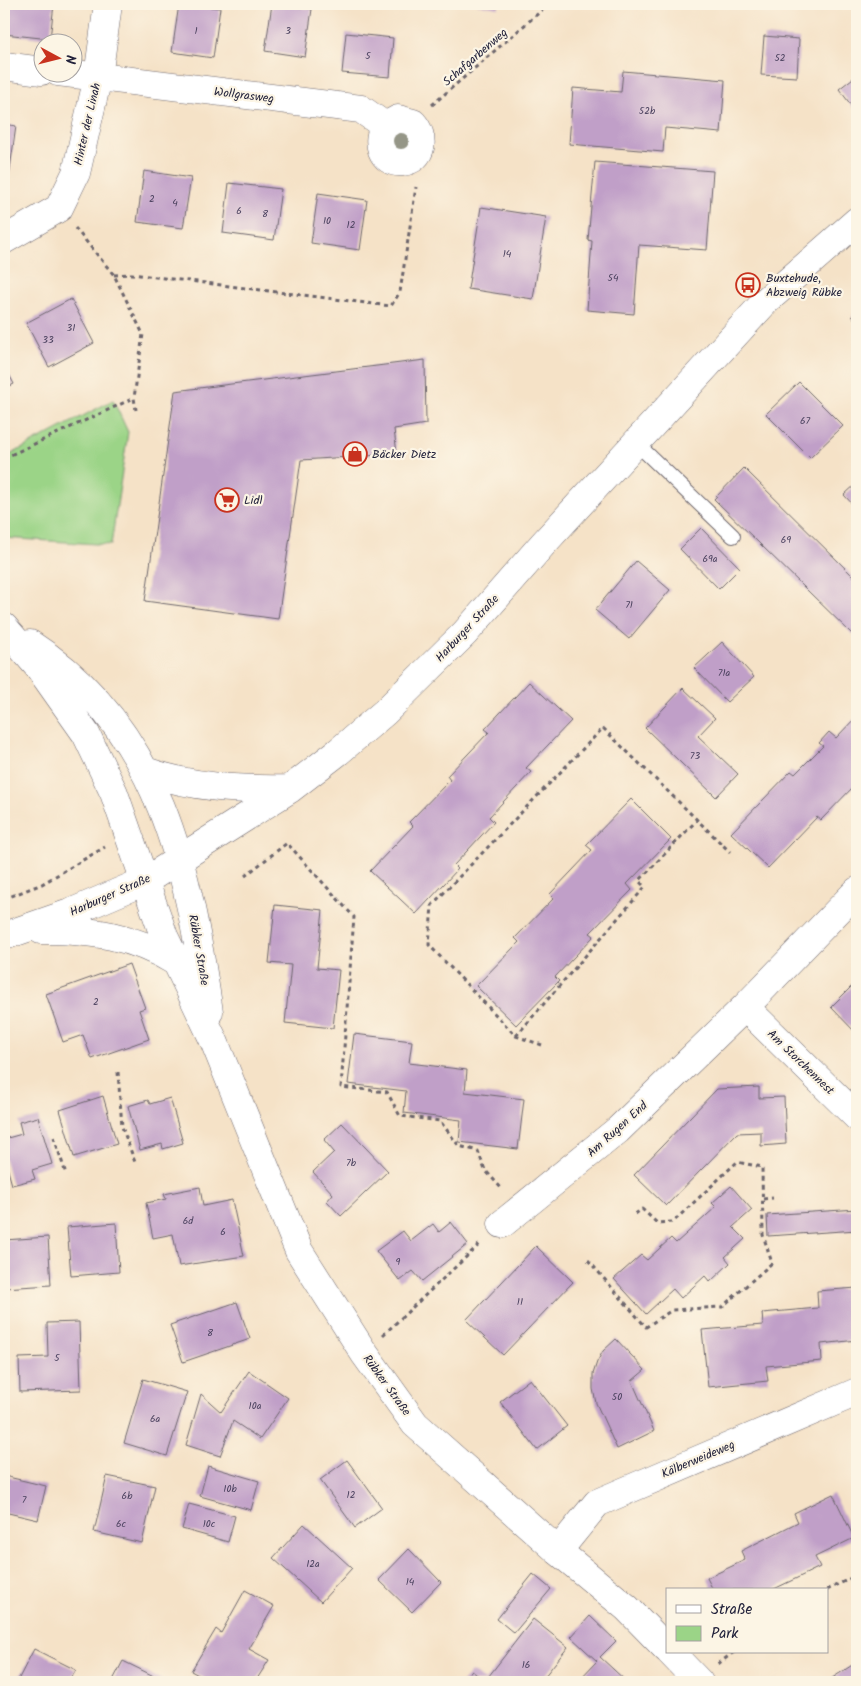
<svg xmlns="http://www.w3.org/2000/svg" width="861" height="1686" font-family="Kalam,sans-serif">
<rect width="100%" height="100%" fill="#fcf5e5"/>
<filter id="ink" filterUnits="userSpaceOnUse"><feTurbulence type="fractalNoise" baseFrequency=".02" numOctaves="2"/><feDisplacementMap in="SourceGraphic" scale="10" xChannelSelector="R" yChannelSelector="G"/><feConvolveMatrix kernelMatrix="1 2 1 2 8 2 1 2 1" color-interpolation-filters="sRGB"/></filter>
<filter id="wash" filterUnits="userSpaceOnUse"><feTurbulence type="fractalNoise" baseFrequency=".0096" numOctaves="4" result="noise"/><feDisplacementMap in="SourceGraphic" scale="20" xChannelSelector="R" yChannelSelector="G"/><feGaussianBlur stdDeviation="1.12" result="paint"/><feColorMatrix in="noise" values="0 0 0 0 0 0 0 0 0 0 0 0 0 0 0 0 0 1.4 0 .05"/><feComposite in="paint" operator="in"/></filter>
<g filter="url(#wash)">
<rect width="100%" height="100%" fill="#f5e2c7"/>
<path fill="#9bd487" stroke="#5e7b61" d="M113 400 128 432 111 545 4 538V458Z"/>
<g id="blocks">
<path fill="#c09fc8" d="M6 4H54L50 39 4 34Z
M179 4 220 8 213 58 172 52Z
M272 4 312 9 305 57 265 51Z
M476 4H499L498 8Z
M664 4H684V7Z
M346 33 393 38 390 77 342 73Z
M764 36 799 39 797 77 761 75Z
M623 71 725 80 721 133 665 128 663 152 569 144 573 88 621 92Z
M857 75V113L839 89Z
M4 124 16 126 9 176 4 175Z
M595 162 713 171 707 250 639 245 634 314 587 310 592 241 588 240Z
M144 171 191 178 183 228 137 222Z
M229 183 281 189 274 240 223 233Z
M318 193 367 200 360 250 311 243Z
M481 207 546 217 533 299 468 289Z
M71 299 94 343 49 367 26 323Z
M857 311V322L852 316Z
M425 360 426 424 394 429 397 454 301 460 278 619 145 601 175 391Z
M4 365 14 384 4 389Z
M799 382 843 426 810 458 766 414Z
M744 468 857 580V631L853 635 714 499Z
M857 483V509L844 495Z
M701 528 740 568 719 589 680 549Z
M636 561 670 590 629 639 595 610Z
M722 642 754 677 727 702 694 668Z
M529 682 571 721 526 768 531 772 489 817 494 822 454 865 458 869 416 914 370 871 413 826 409 822 450 780 447 776 489 732 485 729Z
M683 688 715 718 698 736 738 774 716 797 645 728Z
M857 716V783L821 820 817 817 768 868 731 833 791 771 795 774 823 746 819 743 829 732 836 738Z
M631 799 671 839 627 884 632 890 590 933 594 936 555 977 559 981 516 1025 476 986 519 942 515 938 554 898 550 894 592 850 586 845Z
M275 905 323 910 317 968 339 970 333 1028 285 1023 291 965 269 963Z
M129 964 145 1008 139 1010 149 1039 92 1059 83 1035 63 1042 46 994Z
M857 981V1034L831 1007Z
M354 1034 412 1041 409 1063 467 1070 465 1092 524 1099 518 1149 459 1142 461 1120 404 1113 406 1091 348 1084Z
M759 1087V1098L784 1097 786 1144 761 1146V1132L737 1133 666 1206 634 1175 717 1089Z
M103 1096 117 1144 74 1157 60 1110Z
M170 1098 183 1143 163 1149 162 1144 140 1150 128 1106 148 1100 150 1104Z
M38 1117 52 1164 32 1170 35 1179 12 1185 4 1156V1139L22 1134 19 1122Z
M342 1123 388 1171 341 1216 327 1201 333 1194 313 1172 334 1152 324 1140Z
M731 1186 752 1210 733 1227 745 1239 725 1257 730 1263 710 1282 705 1276 681 1298 673 1289 646 1314 614 1279 641 1255 647 1260 671 1238 676 1243 716 1207 712 1203Z
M200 1187 203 1206 232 1200 244 1256 179 1266 173 1234 153 1238 146 1203 166 1199 164 1194Z
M857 1209V1230L768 1236 767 1215Z
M451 1222 468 1244 422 1281 413 1271 400 1281 376 1251 403 1231 411 1241 433 1224 439 1232Z
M116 1223 119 1272 71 1276 67 1227Z
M48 1237 51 1285 4 1288V1240Z
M536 1246 573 1282 503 1355 466 1320Z
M857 1288V1340L821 1344 822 1361 766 1366 768 1381 708 1387 702 1330 763 1325 762 1313 818 1308 817 1291Z
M237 1302 250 1339 183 1362 170 1325Z
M79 1322 81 1390 20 1392 19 1358 48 1357 47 1323Z
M616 1339 645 1370 632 1381 654 1431 617 1449 596 1403 593 1389V1374L597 1362 603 1351Z
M249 1371 288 1398 260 1439 233 1421 220 1456 186 1445 201 1394 221 1412Z
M143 1379 187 1392 167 1456 124 1443Z
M530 1379 567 1426 537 1450 500 1402Z
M347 1460 382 1508 355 1528 320 1480Z
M208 1466 259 1481 251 1510 200 1496Z
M4 1476 46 1486 38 1520 4 1512Z
M107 1476 155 1486 142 1543 94 1532Z
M833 1494 854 1538 815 1557 820 1567 772 1590H713L707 1578 745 1560 741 1551 798 1522 794 1513Z
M189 1504 235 1516 228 1542 182 1529Z
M304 1524 352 1568 321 1602 273 1558Z
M409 1549 441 1582 412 1612 379 1580Z
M533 1574 551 1589 514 1633 497 1619Z
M245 1590 274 1606 249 1649 269 1660 255 1682H211L191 1671 216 1629 221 1633Z
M590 1616 616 1641 600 1657 627 1682H577L597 1661 571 1637Z
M533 1619 568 1647 540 1682H462L472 1671 485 1681Z
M34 1649 76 1670 69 1682H17Z
M123 1661 166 1682H112Z
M857 1662V1682H826Z"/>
</g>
</g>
<g filter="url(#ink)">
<use href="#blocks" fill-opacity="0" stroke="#6c656c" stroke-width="1"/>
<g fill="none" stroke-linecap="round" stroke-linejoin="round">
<g stroke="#6c656c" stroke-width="16">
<path id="service" d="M636 443 733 536"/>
</g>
<g stroke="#6c656c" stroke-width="29">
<path id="minor" d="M4 66 42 71
M58 72 361 109 385 126C375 140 381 164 402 162 424 160 425 136 413 123L398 119 385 126
M4 240 59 208 76 173 98 77 108 4
M745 1007 857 1117
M502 1224 618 1130 745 1007 857 891
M558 1551 597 1503 857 1392"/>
</g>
<g stroke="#6c656c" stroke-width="29">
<path id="tertiary" d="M4 627 40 669 86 734 114 793 164 936 214 1041 299 1251 364 1353 415 1424 558 1551 627 1608 667 1649
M30 644C161 728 188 870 209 1012
M145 771C194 788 239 790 290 789
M41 930C92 930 132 935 176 962
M4 936 70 913 145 881 290 789 338 752 385 712 465 633 543 544 766 301 857 221
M670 1652 699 1682"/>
</g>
<path stroke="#6c656c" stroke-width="3" stroke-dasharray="4 4" stroke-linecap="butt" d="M432 105 549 4
M75 228 114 275 143 334 134 398
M114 275 132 274 391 306 400 292 416 187
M4 458 134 398 136 410
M245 876 287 843 354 917 341 1087 387 1092 400 1116 440 1121 459 1146 478 1151 485 1170 503 1190
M4 899 42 884 105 847
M516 1036 645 887 639 881 697 820
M542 1045 516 1036 429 945 432 905 603 728 730 852
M118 1072 122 1127 136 1165
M54 1137 66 1174
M763 1199 773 1198
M588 1260 646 1327 672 1310 722 1307 772 1263 763 1235 762 1167 737 1162 673 1222 657 1223 642 1209 634 1215
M383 1335 482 1242
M827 1590 857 1575
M718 1664 734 1652"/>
<use href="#service" stroke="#fff" stroke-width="14"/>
<use href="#minor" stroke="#fff" stroke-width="28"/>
<use href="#tertiary" stroke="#fff" stroke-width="28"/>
</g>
<circle fill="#959687" cx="401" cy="141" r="8"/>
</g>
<defs>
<g id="bus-ring" transform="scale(1.25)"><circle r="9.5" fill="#fcf5e5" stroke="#c8321e" stroke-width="1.5"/><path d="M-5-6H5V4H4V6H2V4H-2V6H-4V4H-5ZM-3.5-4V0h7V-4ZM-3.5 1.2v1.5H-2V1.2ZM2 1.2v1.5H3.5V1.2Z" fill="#c8321e"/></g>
<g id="shop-ring" transform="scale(1.25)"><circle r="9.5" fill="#fcf5e5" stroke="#c8321e" stroke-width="1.5"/><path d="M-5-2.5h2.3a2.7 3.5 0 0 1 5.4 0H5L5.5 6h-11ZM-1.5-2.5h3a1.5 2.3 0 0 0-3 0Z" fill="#c8321e"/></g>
<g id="supermarket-ring" transform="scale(1.25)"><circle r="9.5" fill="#fcf5e5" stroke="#c8321e" stroke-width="1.5"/><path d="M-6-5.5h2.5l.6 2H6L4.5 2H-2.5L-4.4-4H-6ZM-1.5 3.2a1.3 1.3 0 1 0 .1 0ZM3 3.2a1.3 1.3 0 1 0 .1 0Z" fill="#c8321e"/></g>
</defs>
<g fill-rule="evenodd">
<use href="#bus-ring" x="748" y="285"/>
<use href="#shop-ring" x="355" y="454"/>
<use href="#supermarket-ring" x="227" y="500"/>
</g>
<g text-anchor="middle" stroke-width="4.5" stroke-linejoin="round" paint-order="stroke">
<g font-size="10" fill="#4a415e">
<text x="196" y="34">1</text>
<text x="288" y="34">3</text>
<text x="368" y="59">5</text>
<text x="780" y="61">52</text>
<text x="647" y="114">52b</text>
<text x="152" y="202">2</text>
<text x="175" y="206">4</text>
<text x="239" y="214">6</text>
<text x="265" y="217">8</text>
<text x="327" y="224">10</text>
<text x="351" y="228">12</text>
<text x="507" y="257">14</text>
<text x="613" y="281">54</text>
<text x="71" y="331">31</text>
<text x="48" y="343">33</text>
<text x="805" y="424">67</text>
<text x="786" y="543">69</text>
<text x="710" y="562">69a</text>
<text x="629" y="608">71</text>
<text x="724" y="676">71a</text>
<text x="695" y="759">73</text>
<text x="96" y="1005">2</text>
<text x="351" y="1166">7b</text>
<text x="188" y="1224">6d</text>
<text x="223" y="1235">6</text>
<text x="398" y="1265">9</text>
<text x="520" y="1305">11</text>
<text x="210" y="1336">8</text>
<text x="57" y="1361">5</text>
<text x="617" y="1400">50</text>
<text x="255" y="1409">10a</text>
<text x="155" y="1422">6a</text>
<text x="230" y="1492">10b</text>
<text x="351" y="1498">12</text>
<text x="127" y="1499">6b</text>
<text x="24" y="1503">7</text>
<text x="121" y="1527">6c</text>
<text x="209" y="1527">10c</text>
<text x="313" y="1567">12a</text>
<text x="410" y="1585">14</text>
<text x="526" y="1668">16</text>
</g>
<g font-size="12" fill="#22223b" stroke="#fcf5e5">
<text transform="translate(475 57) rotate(-41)" y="4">Schafgarbenweg</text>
<text transform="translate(244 95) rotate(7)" y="4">Wollgrasweg</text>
<text transform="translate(87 124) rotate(-77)" y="4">Hinter der Linah</text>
<text transform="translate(467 628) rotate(-47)" y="4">Harburger Straße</text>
<text transform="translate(110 895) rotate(-24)" y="4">Harburger Straße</text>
<text transform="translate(199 950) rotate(80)" y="4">Rübker Straße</text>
<text transform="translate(801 1062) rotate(44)" y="4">Am Storchennest</text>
<text transform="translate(617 1129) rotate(-42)" y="4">Am Rugen End</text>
<text transform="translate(387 1385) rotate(54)" y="4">Rübker Straße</text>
<text transform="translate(698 1459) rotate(-23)" y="4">Kälberweideweg</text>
</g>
<g font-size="12" fill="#22223b" stroke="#fcf5e5" text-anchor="start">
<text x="766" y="282">Buxtehude,<tspan x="766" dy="14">Abzweig Rübke</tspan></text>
<text x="372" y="458">Bäcker Dietz</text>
<text x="244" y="504">Lidl</text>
</g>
</g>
<rect width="861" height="1686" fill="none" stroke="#fcf5e5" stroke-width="20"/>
<rect x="666" y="1588" width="162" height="65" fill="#fcf5e5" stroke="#a5a1a1"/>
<rect x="676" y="1605" width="25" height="8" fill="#ffffff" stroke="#a5a1a1"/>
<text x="711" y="1614" font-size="15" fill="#22223b">Straße</text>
<rect x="676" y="1626" width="25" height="15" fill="#9bd487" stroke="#a5a1a1"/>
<text x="711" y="1638" font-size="15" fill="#22223b">Park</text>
<g transform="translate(58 58) rotate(97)"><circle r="24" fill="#fcf5e5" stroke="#a5a1a1"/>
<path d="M0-4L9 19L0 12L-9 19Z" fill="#c8321e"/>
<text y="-8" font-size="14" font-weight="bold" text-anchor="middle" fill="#22223b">N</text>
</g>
</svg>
